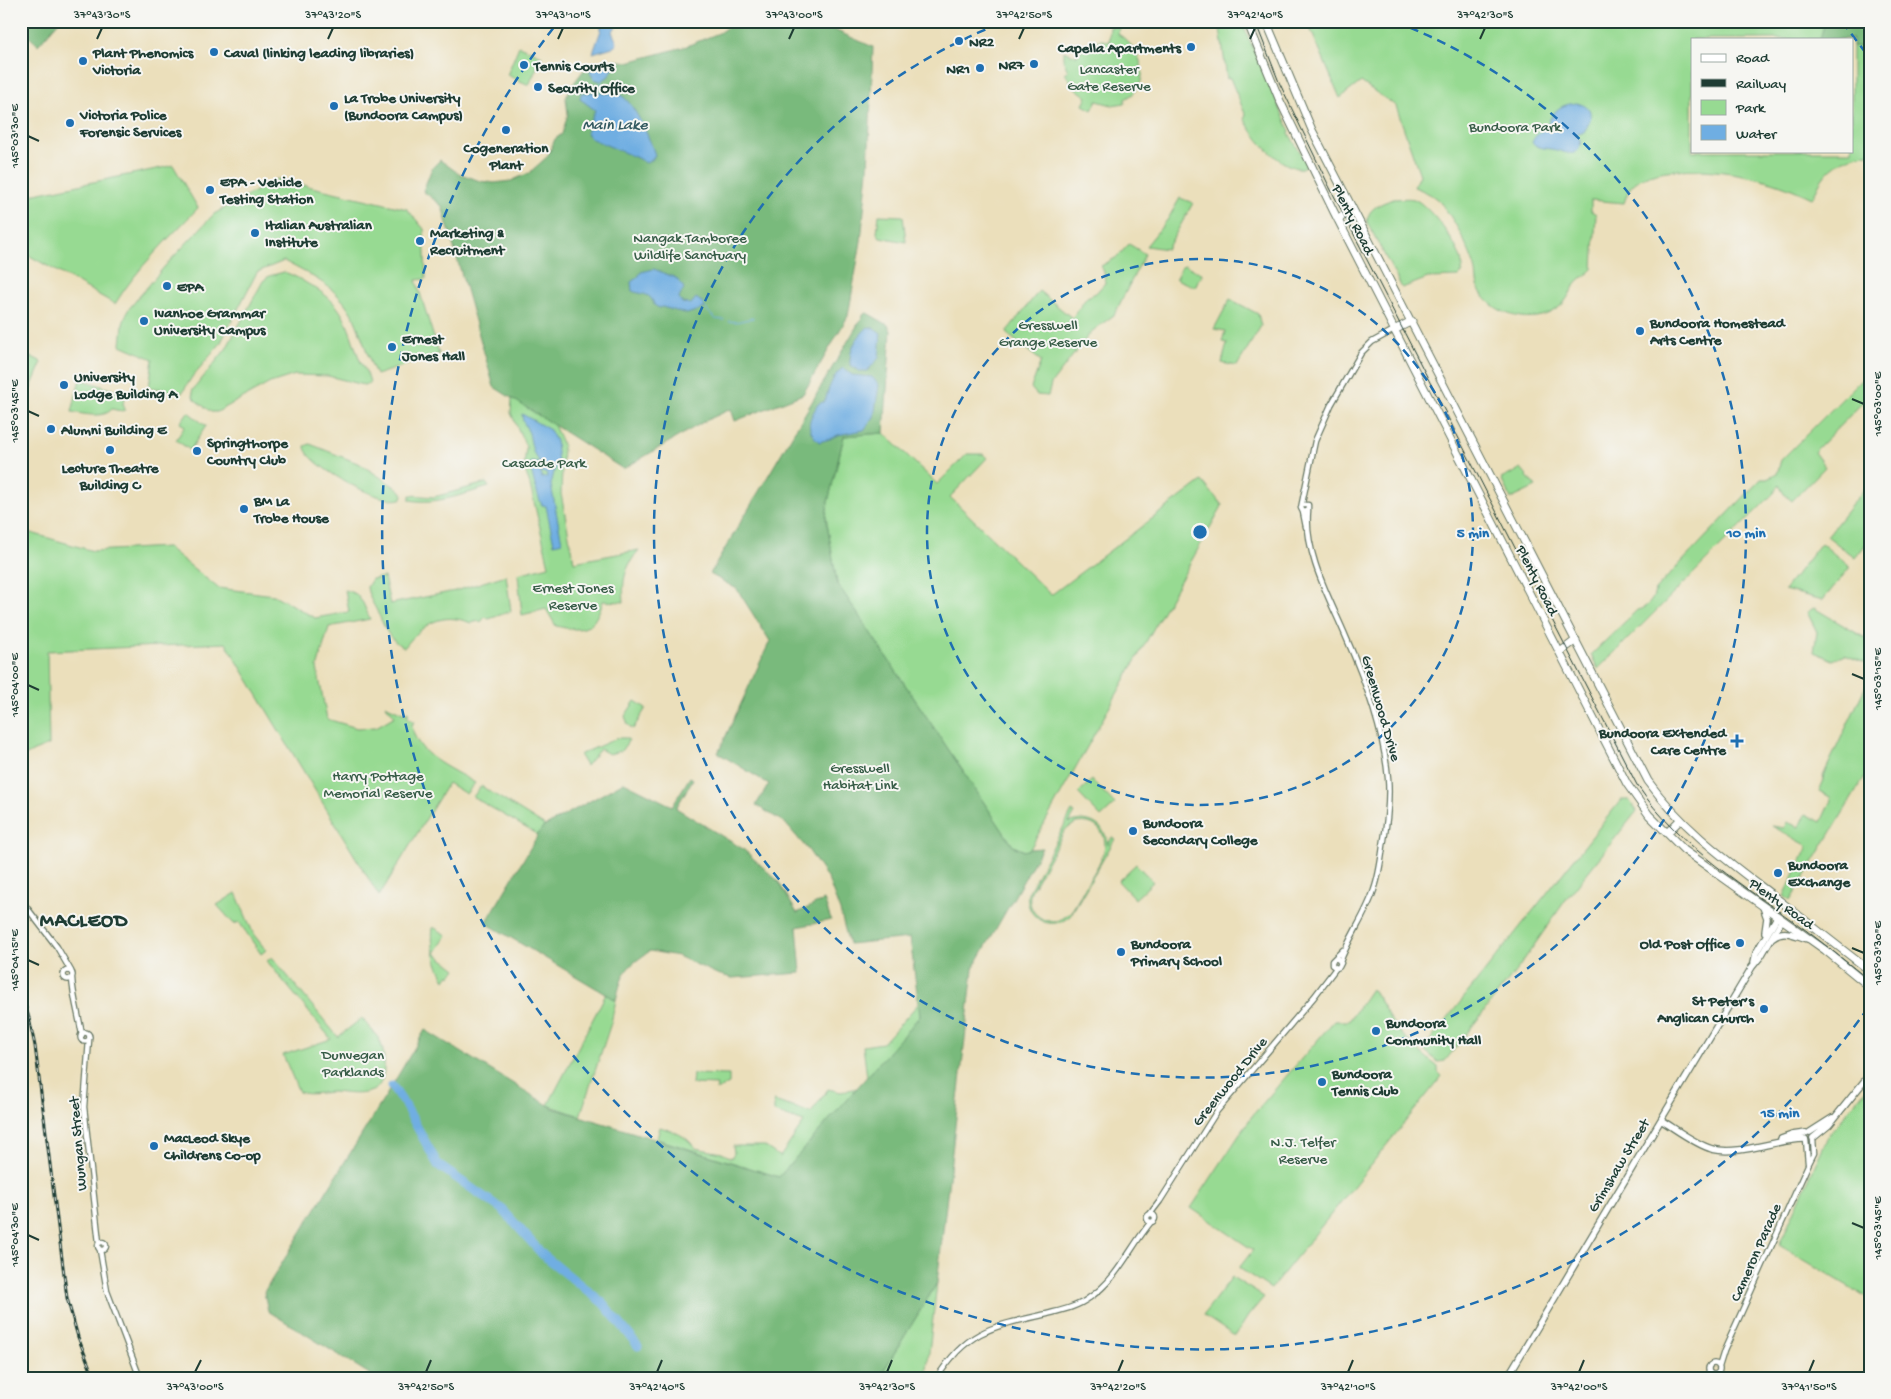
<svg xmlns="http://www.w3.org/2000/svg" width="1891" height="1399" font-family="'Gochi Hand',sans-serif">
<rect width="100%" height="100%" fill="#f6f6f2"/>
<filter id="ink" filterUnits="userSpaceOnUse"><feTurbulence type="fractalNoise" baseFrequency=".02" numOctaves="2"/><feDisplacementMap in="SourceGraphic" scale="10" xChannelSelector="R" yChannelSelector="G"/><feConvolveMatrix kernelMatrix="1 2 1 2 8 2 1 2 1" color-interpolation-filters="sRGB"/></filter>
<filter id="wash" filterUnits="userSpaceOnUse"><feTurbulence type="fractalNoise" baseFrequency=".0096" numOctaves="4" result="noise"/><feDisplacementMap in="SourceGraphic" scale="20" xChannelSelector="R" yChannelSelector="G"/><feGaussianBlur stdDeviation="1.12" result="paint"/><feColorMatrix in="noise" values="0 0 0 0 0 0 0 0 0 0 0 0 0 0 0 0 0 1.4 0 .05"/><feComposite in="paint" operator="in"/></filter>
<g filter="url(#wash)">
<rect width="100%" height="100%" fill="#ebdfbb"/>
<path fill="#97da92" stroke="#5b8c63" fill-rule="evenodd" d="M1219 21H1241L1290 131 1289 133C1295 145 1302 154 1308 165 1304 167 1301 169 1297 168 1276 164 1253 136 1244 118L1246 116 1230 78 1227 79Z
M1307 21H1870V154C1843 154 1822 171 1814 196L1812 198C1795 190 1778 183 1761 179 1731 171 1651 159 1630 188 1627 193 1626 198 1624 203L1591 200V211L1596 214 1593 269C1589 274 1583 276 1578 281 1571 289 1568 301 1558 308 1533 327 1493 316 1479 289 1476 282 1477 274 1475 267 1468 246 1453 216 1438 200 1431 194 1422 190 1414 187L1420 175 1396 106 1361 82 1340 98ZM1692 39H1852V151H1692Z
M1117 26 1119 27 1118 34C1141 48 1155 84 1125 99V103L1112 105 1097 101 1092 110 1083 105 1087 97 1074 87 1065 73 1068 71 1064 62V51L1077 56C1084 46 1097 36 1109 42L1110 27Z
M519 46 542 56 529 85 507 75Z
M173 165 198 208C169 238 137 268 115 304L21 251V197L166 167Z
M277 179 407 209 424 229 426 279 416 280 439 354 376 375C368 358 364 341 357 325 343 289 315 278 284 261L257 272 220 344 192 377 182 393 149 387 153 359 121 345 123 324 128 310 165 266 214 214Z
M1180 198 1193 203 1167 249 1146 246 1168 219Z
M1393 199C1400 199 1411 197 1416 200 1431 208 1466 253 1462 270 1462 272 1460 275 1458 277L1428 278 1402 288 1367 222C1368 207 1381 204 1393 199Z
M879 215 903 216 906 242 880 237 877 233Z
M1129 244 1145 254 1114 315 1091 332 1051 384 1048 396 1037 395 1031 388 1041 361 1007 334V331L1039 291 1072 318 1087 297 1096 293 1105 283 1104 272 1101 266 1117 257Z
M1185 265 1202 274 1195 287 1176 279 1182 266Z
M284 272C293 275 300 279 308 284 345 304 346 322 359 358 362 366 369 374 370 383L364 385 328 376 295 375 270 383 217 412H211L194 399 192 391 226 349 263 281 269 276Z
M1230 299 1258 314 1261 326 1237 366 1222 363 1227 343 1222 342 1225 331 1214 329Z
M32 357 40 361 41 364 21 411V368L27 359Z
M1870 371V395L1814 452 1825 467 1792 501 1784 494 1779 485 1774 493 1598 669 1591 655 1637 610C1647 608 1654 600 1655 590L1761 479H1767L1777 474 1781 460Z
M80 379 126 394 123 403 125 410 121 411 112 409C103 419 84 414 72 412Z
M512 398 554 425 563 445 561 494 574 562 639 550C625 567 622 580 624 602L603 601C594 629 585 633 556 626L546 609 522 615 518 574 549 566 530 485 524 467 526 447 511 413Z
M188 412 206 426 190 450 176 440 185 426 180 423Z
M884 433 937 484 967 454H983L987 458 950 497 1051 595 1202 481 1222 505 1221 508 1030 849 1025 851 1013 846 837 583 826 517 828 502 844 436Z
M310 444 360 464 401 491 403 495 402 498C388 509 304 464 305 446Z
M1521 469 1536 487 1511 499 1501 479Z
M1870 482V539L1855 558 1827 536Z
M486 483 489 487C463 494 436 505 410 500V495L434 497Z
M21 530 93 551 167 547 218 588 274 595 315 618 349 612 345 590 356 594 363 603 370 619 329 627 317 668 327 719 357 728 376 727 395 716 385 705 405 714 408 712V718L415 722 412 724C414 755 451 768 475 783L466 794 448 783 379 896 226 643 47 651 49 745 34 751 21 758Z
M1821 543 1850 567 1823 600 1784 590Z
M506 575 511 611 489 619 485 617 481 622 479 621 471 623C441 611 423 624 404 648 386 637 385 627 376 609 372 602 368 595 367 587L372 579 384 577 390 604 455 591Z
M1814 608 1870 641V665L1845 655 1833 660 1814 652 1817 632 1807 612Z
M1870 677V768L1790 901 1784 896 1808 846 1772 826 1784 828 1787 822 1799 827 1805 814 1821 822 1831 800 1830 797 1819 791 1824 780 1823 776Z
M635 701 646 708 633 729 628 725 625 716Z
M618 738H625L629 740 621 751 609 754 600 749 586 766 580 756 581 754Z
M1092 780 1115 804 1101 817 1078 793Z
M481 786 545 826 542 828 538 835 473 797Z
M1621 800H1629L1637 811 1567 898 1519 967 1445 1061 1438 1062 1423 1049Z
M1072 811 1075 813 1069 823C1088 815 1106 825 1108 845L1112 837 1115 839 1070 916C1051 933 1024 918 1028 893ZM1076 823C1084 822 1091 822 1098 828 1116 845 1094 871 1085 887 1079 897 1074 912 1063 918 1055 923 1045 922 1038 916 1030 910 1028 900 1031 891L1065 830Z
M1136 864 1153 882 1135 899 1118 881Z
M236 893 254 935 266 950 261 954 239 922 234 924 217 905Z
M433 927 447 935 435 953 456 969 451 976 449 974 445 980C436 965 430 944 433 927Z
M272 957 338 1037 362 1018C367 1025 374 1032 379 1039 386 1052 388 1085 372 1091 359 1096 346 1093 333 1092 323 1092 309 1096 299 1092L283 1055 331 1039 267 961Z
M1371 989C1380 999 1385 1011 1392 1022 1405 1040 1421 1053 1438 1067V1072L1442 1076 1271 1289 1239 1268 1253 1250 1191 1208 1252 1116 1334 1021H1349Z
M606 994 616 1000 611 1023 580 1116 548 1105Z
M919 1003 920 1016 867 1077 863 1046 883 1043Z
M693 1074 729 1075V1084L716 1090 717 1085 692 1084Z
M1870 1084V1299L1779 1245 1828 1136Z
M857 1088 779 1177 657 1139 660 1127C675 1132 686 1135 695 1148L722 1153 731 1158 734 1153 733 1146H764L780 1157 804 1122 774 1112V1101L811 1113 828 1089 841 1092Z
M1232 1277 1264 1297 1248 1316 1236 1335H1233L1203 1315Z
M937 1283 926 1378H879Z"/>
<path fill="#79ba7c" stroke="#4c7c58" d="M21 21H59L38 45 21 29Z
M736 21H814L873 47 868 170 861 241 848 316 803 394 735 421 731 409 705 421 623 469 494 387 442 206 423 191 432 168 440 160 458 173 480 181 494 183 511 181 529 173 548 156 555 139 562 134 568 114 566 98 571 87 583 71 597 64 614 60 628 62 684 47 719 33Z
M1825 21H1870V48L1852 46V39H1820Z
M867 313 888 325 891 331 884 433 844 436 828 502 826 518 837 583 1013 846 1024 851 1030 849 1042 848 973 969 937 1283 879 1378H376L268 1311 264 1292 390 1089 425 1030 553 1108 779 1177 920 1016 910 938 849 944 840 911 828 879 809 851 785 823 756 805 769 784 718 753 770 641 737 589 710 574 864 314Z
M690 777 693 779 676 808 743 849 778 881 797 913 824 900 831 920 797 927 801 973 732 978 717 974 678 956 650 951C625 968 623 971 616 1000L486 923 542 828 624 782 672 806Z"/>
<path fill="#6faee2" stroke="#47768b" d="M601 21H620L612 32 617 42 616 46 593 53 601 30Z
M613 63H617L608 77 601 81 594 79 590 73 592 66Z
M595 92C604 96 613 90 622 96 634 103 651 141 655 155L652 160 646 163 637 158 592 139 586 133 595 110 580 99 581 93Z
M1577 103C1596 108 1592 119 1584 132L1576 135 1581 141C1579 159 1568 153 1556 150 1548 148 1542 149 1535 145L1532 142C1536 134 1540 133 1546 128 1548 126 1549 120 1551 117 1557 107 1565 104 1577 103Z
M654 269 676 278 684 288 679 298 682 303 691 304 696 298 702 302 705 308 687 314 662 307 659 308 654 305C651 292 642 295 632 291L631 282 638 277 641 272Z
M868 327 874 328 881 333 879 358 867 371H859L850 365C849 349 856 338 868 327Z
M843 368 852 375 872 377 879 385 874 417 864 430 838 435 830 439 819 442C804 427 809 420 818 404L825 401C828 390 833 374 843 368Z
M522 414 550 430 556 441 558 463 554 472 551 485 562 542 554 544 546 506 542 505C539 501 529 467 531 462L539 463 542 478 547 477 546 473H543L541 464 533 452 529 433 523 421Z"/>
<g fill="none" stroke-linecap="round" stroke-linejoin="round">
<path stroke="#6faee2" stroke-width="1" d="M601 81 602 95
M705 308 715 319 724 320
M729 321 736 322 753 318"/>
<path stroke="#6faee2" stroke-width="9" d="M392 1086 402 1101
M405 1105 438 1165 503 1210 543 1255 603 1303 631 1337
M634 1341 638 1346"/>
</g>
</g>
<g filter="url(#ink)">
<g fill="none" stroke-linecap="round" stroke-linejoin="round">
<g stroke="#667663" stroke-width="7">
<path id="minor" d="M1302 505H1308V511L1303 512 1301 508 1315 441 1331 405 1361 353 1372 342 1394 330
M1308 511C1304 554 1330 599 1346 637 1365 680 1384 731 1388 778 1390 800 1387 823 1383 846 1381 861 1379 876 1374 890 1366 915 1349 937 1340 962
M1303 512 1306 527
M21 900 57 947 71 971
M1336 959H1338L1341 963 1339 967 1336 968 1332 965V961L1343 950
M63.5 975a4.5 4.5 0 1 1 9 0a4.5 4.5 0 1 1-9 0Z
M72 978C73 997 79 1016 82 1035
M80.5 1037a4.5 4.5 0 1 1 9 0a4.5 4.5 0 1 1-9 0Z
M89 1040 84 1107 99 1243
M1806 1140 1808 1163
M1150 1214 1160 1201 1217 1111 1314 997 1336 968
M1147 1218a4 4 0 1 1 8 0a4 4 0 1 1-8 0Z
M98 1246a4 4 0 1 1 8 0a4 4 0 1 1-8 0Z
M100 1250 107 1291 140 1378
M1708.5 1369a5.5 5.5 0 1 1 11 0a5.5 5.5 0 1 1-11 0Z
M1719 1367 1724 1351 1808 1165 1814 1153 1813 1139
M937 1378C967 1329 995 1326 1047 1314 1062 1310 1077 1307 1089 1298 1118 1279 1130 1247 1151 1222"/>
</g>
<g stroke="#667663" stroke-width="8">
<path id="major" d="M1763 907 1767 918 1765 932
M1773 937C1785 928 1796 936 1808 939
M1754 962 1756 953 1777 917
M1661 1120C1677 1130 1695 1144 1712 1149 1741 1156 1775 1139 1805 1139
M1810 1132 1832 1118
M1813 1138 1829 1125 1870 1074
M1781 1139 1792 1135 1806 1133
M1507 1378 1752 967 1761 956 1782 920"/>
</g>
<g stroke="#667663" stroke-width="9">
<path id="highway" d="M1247 21 1280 101 1334 212 1627 784 1649 815 1684 850 1825 950 1870 987
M1266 21 1312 130 1648 781C1683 830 1732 864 1780 901 1810 924 1840 948 1870 971
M1338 220 1352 208
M1394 330 1412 321
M1560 652 1576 640
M1667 833 1680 820"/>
</g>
<use href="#minor" stroke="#fff" stroke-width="4.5"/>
<use href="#major" stroke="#fff" stroke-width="5.5"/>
<use href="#highway" stroke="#fff" stroke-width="7"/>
<path stroke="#1f3d34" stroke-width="1" d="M1255 21 1279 82 1328 184 1637 785C1679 847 1747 888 1807 931 1828 947 1849 964 1870 981"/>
<g stroke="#1f3d34" stroke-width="3">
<path id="rail" d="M21 992 29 1018 35 1046 67 1298 78 1337 94 1378"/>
</g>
<use href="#rail" stroke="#f6f6f2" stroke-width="1" stroke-dasharray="4" stroke-linecap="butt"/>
</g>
</g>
<path fill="none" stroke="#1f3d34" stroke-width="2" d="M97 39 102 28M328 39 333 28M558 39 563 28M789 39 794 28M1019 39 1024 28M1250 39 1255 28M1480 39 1485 28M28 136 39 141M1852 399 1864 404M28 411 39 416M1852 674 1864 679M28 685 39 690M1852 948 1864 953M28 960 39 965M1852 1223 1864 1228M28 1235 39 1240M195 1372 201 1360M426 1372 431 1360M657 1372 662 1360M887 1372 892 1360M1118 1372 1123 1360M1348 1372 1353 1360M1579 1372 1584 1360M1809 1372 1814 1360"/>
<g fill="none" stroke="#1f6fb2" stroke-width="2.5" stroke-dasharray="9 6">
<circle cx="1200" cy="532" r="273"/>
<path d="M1396 22A546 546 0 1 1 1004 22"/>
<path d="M1868 1008A820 820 0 1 1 558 22M1842 22A820 820 0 0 1 1868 56"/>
</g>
<g fill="#1f6fb2" stroke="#f6f6f2" stroke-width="2">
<circle cx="959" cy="41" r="5"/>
<circle cx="1191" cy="47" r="5"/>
<circle cx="214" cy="52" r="5"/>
<circle cx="83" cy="61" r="5"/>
<circle cx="1034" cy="64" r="5"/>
<circle cx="524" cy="65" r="5"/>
<circle cx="980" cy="68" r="5"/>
<circle cx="538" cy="87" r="5"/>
<circle cx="334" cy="106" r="5"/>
<circle cx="70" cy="123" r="5"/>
<circle cx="506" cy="130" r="5"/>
<circle cx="210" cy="190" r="5"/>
<circle cx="255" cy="233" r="5"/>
<circle cx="420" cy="241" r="5"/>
<circle cx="167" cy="286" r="5"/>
<circle cx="144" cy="321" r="5"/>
<circle cx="1640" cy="331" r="5"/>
<circle cx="392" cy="347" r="5"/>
<circle cx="64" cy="385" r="5"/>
<circle cx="51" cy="429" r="5"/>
<circle cx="110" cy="450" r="5"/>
<circle cx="197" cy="451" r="5"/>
<circle cx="244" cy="509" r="5"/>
<path d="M1734.5 733.5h5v5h5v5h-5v5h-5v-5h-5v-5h5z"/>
<circle cx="1133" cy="831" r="5"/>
<circle cx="1778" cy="873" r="5"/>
<circle cx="1740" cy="943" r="5"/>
<circle cx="1121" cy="952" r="5"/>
<circle cx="1764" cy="1009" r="5"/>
<circle cx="1376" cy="1031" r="5"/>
<circle cx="1322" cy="1082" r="5"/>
<circle cx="154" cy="1146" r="5"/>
</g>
<g text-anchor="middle" stroke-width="4" stroke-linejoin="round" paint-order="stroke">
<g font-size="15" font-weight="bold" fill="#1f3d34" stroke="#f6f6f2" text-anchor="start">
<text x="969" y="46">NR2</text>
<text x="1181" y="52" text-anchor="end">Capella Apartments</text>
<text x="93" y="57">Plant Phenomics<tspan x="93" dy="17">Victoria</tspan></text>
<text x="224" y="57">Caval (linking leading libraries)</text>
<text x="1024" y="69" text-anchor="end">NR7</text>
<text x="534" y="70">Tennis Courts</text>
<text x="970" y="73" text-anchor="end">NR1</text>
<text x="548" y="92">Security Office</text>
<text x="344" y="102">La Trobe University<tspan x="344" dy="17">(Bundoora Campus)</tspan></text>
<text x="80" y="119">Victoria Police<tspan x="80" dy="17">Forensic Services</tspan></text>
<text x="506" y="152" text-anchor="middle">Cogeneration<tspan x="506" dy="17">Plant</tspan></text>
<text x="220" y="186">EPA - Vehicle<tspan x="220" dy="17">Testing Station</tspan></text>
<text x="265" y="229">Italian Australian<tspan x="265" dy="17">Institute</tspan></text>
<text x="430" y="237">Marketing &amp;<tspan x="430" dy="17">Recruitment</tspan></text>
<text x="177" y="291">EPA</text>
<text x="154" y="317">Ivanhoe Grammar<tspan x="154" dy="17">University Campus</tspan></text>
<text x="1650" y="327">Bundoora Homestead<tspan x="1650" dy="17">Arts Centre</tspan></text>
<text x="402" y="343">Ernest<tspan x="402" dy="17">Jones Hall</tspan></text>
<text x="74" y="381">University<tspan x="74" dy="17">Lodge Building A</tspan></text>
<text x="61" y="434">Alumni Building E</text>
<text x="207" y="447">Springthorpe<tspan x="207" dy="17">Country Club</tspan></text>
<text x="110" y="472" text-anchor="middle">Lecture Theatre<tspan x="110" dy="17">Building C</tspan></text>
<text x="254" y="505">BM La<tspan x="254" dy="17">Trobe House</tspan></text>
<text x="1726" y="737" text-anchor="end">Bundoora Extended<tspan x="1726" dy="17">Care Centre</tspan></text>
<text x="1143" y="827">Bundoora<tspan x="1143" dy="17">Secondary College</tspan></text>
<text x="1788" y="869">Bundoora<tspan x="1788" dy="17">Exchange</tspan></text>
<text x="1131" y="948">Bundoora<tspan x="1131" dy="17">Primary School</tspan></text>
<text x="1730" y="948" text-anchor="end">Old Post Office</text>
<text x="1754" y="1005" text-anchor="end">St Peter’s<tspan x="1754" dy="17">Anglican Church</tspan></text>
<text x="1386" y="1027">Bundoora<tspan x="1386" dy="17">Community Hall</tspan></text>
<text x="1332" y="1078">Bundoora<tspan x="1332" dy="17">Tennis Club</tspan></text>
<text x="164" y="1142">MacLeod Skye<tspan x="164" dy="17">Childrens Co-op</tspan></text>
</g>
<g font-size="15" fill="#375c47" stroke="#f6f6f2">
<text x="1109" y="73">Lancaster<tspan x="1109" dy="17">Gate Reserve</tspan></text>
<text x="1515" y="131">Bundoora Park</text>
<text x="690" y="242">Nangak Tamboree<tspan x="690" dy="17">Wildlife Sanctuary</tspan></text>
<text x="1048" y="329">Gresswell<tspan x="1048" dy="17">Grange Reserve</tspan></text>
<text x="544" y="467">Cascade Park</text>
<text x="573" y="592">Ernest Jones<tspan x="573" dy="17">Reserve</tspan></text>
<text x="860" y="772">Gresswell<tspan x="860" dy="17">Habitat Link</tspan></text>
<text x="378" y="780">Harry Pottage<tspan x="378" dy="17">Memorial Reserve</tspan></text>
<text x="353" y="1059">Dunvegan<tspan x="353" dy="17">Parklands</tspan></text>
<text x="1303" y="1146">N.J. Telfer<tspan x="1303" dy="17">Reserve</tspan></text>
</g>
<g font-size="15" fill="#1f3d34" stroke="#f6f6f2">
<text transform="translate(1354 219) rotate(63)" y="5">Plenty Road</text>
<text transform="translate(1538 580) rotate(63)" y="5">Plenty Road</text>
<text transform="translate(1382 708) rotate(74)" y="5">Greenwood Drive</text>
<text transform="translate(1782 903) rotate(36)" y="5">Plenty Road</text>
<text transform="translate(1229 1081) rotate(-51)" y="5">Greenwood Drive</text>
<text transform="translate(77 1144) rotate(-95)" y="5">Wungan Street</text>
<text transform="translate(1618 1165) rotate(-59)" y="5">Grimshaw Street</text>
<text transform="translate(1755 1252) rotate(-66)" y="5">Cameron Parade</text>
</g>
<g font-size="16" font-style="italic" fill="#335960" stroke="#f6f6f2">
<text x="615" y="129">Main Lake</text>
</g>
<g font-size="20" font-weight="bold" letter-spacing="1" fill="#1f3d34" stroke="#f6f6f2">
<text x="84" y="926">MACLEOD</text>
</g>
</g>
<circle cx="1200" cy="532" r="8" fill="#1f6fb2" stroke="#f6f6f2" stroke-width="2.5"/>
<g font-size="15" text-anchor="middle" font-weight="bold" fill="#1f6fb2" stroke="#f6f6f2" stroke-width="4" stroke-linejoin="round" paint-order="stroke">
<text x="1473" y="537">5 min</text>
<text x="1746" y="537">10 min</text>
<text x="1780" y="1117">15 min</text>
</g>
<rect width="1891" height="1399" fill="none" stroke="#f6f6f2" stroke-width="55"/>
<rect x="1691" y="38" width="162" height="115" fill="#f6f6f2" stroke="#a0aca6"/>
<rect x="1701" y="54" width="25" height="8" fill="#ffffff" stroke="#a0aca6"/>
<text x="1736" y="62" font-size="15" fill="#1f3d34">Road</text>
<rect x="1701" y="79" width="25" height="8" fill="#1f3d34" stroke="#a0aca6"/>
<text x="1736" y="88" font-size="15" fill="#1f3d34">Railway</text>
<rect x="1701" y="100" width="25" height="15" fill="#97da92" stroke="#a0aca6"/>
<text x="1736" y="112" font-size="15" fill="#1f3d34">Park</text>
<rect x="1701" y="125" width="25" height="15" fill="#6faee2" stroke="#a0aca6"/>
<text x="1736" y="138" font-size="15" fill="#1f3d34">Water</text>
<rect x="28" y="28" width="1836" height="1344" fill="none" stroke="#1f3d34" stroke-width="2"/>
<g font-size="12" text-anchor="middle" fill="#1f3d34">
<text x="102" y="18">37°43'30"S</text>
<text x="333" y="18">37°43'20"S</text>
<text x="563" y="18">37°43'10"S</text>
<text x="794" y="18">37°43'00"S</text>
<text x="1024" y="18">37°42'50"S</text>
<text x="1255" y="18">37°42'40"S</text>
<text x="1485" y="18">37°42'30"S</text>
<text transform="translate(14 136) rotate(-90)" y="4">145°03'30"E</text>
<text transform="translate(1877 404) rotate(-90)" y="4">145°03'00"E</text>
<text transform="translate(14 411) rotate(-90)" y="4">145°03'45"E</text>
<text transform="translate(1877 679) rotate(-90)" y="4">145°03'15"E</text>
<text transform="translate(14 685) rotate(-90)" y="4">145°04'00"E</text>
<text transform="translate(1877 953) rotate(-90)" y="4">145°03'30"E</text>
<text transform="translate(14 960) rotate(-90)" y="4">145°04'15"E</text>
<text transform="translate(1877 1228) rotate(-90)" y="4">145°03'45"E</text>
<text transform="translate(14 1235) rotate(-90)" y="4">145°04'30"E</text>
<text x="195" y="1390">37°43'00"S</text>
<text x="426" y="1390">37°42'50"S</text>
<text x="657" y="1390">37°42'40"S</text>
<text x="887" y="1390">37°42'30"S</text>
<text x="1118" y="1390">37°42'20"S</text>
<text x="1348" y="1390">37°42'10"S</text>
<text x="1579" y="1390">37°42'00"S</text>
<text x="1809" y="1390">37°41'50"S</text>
</g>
</svg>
